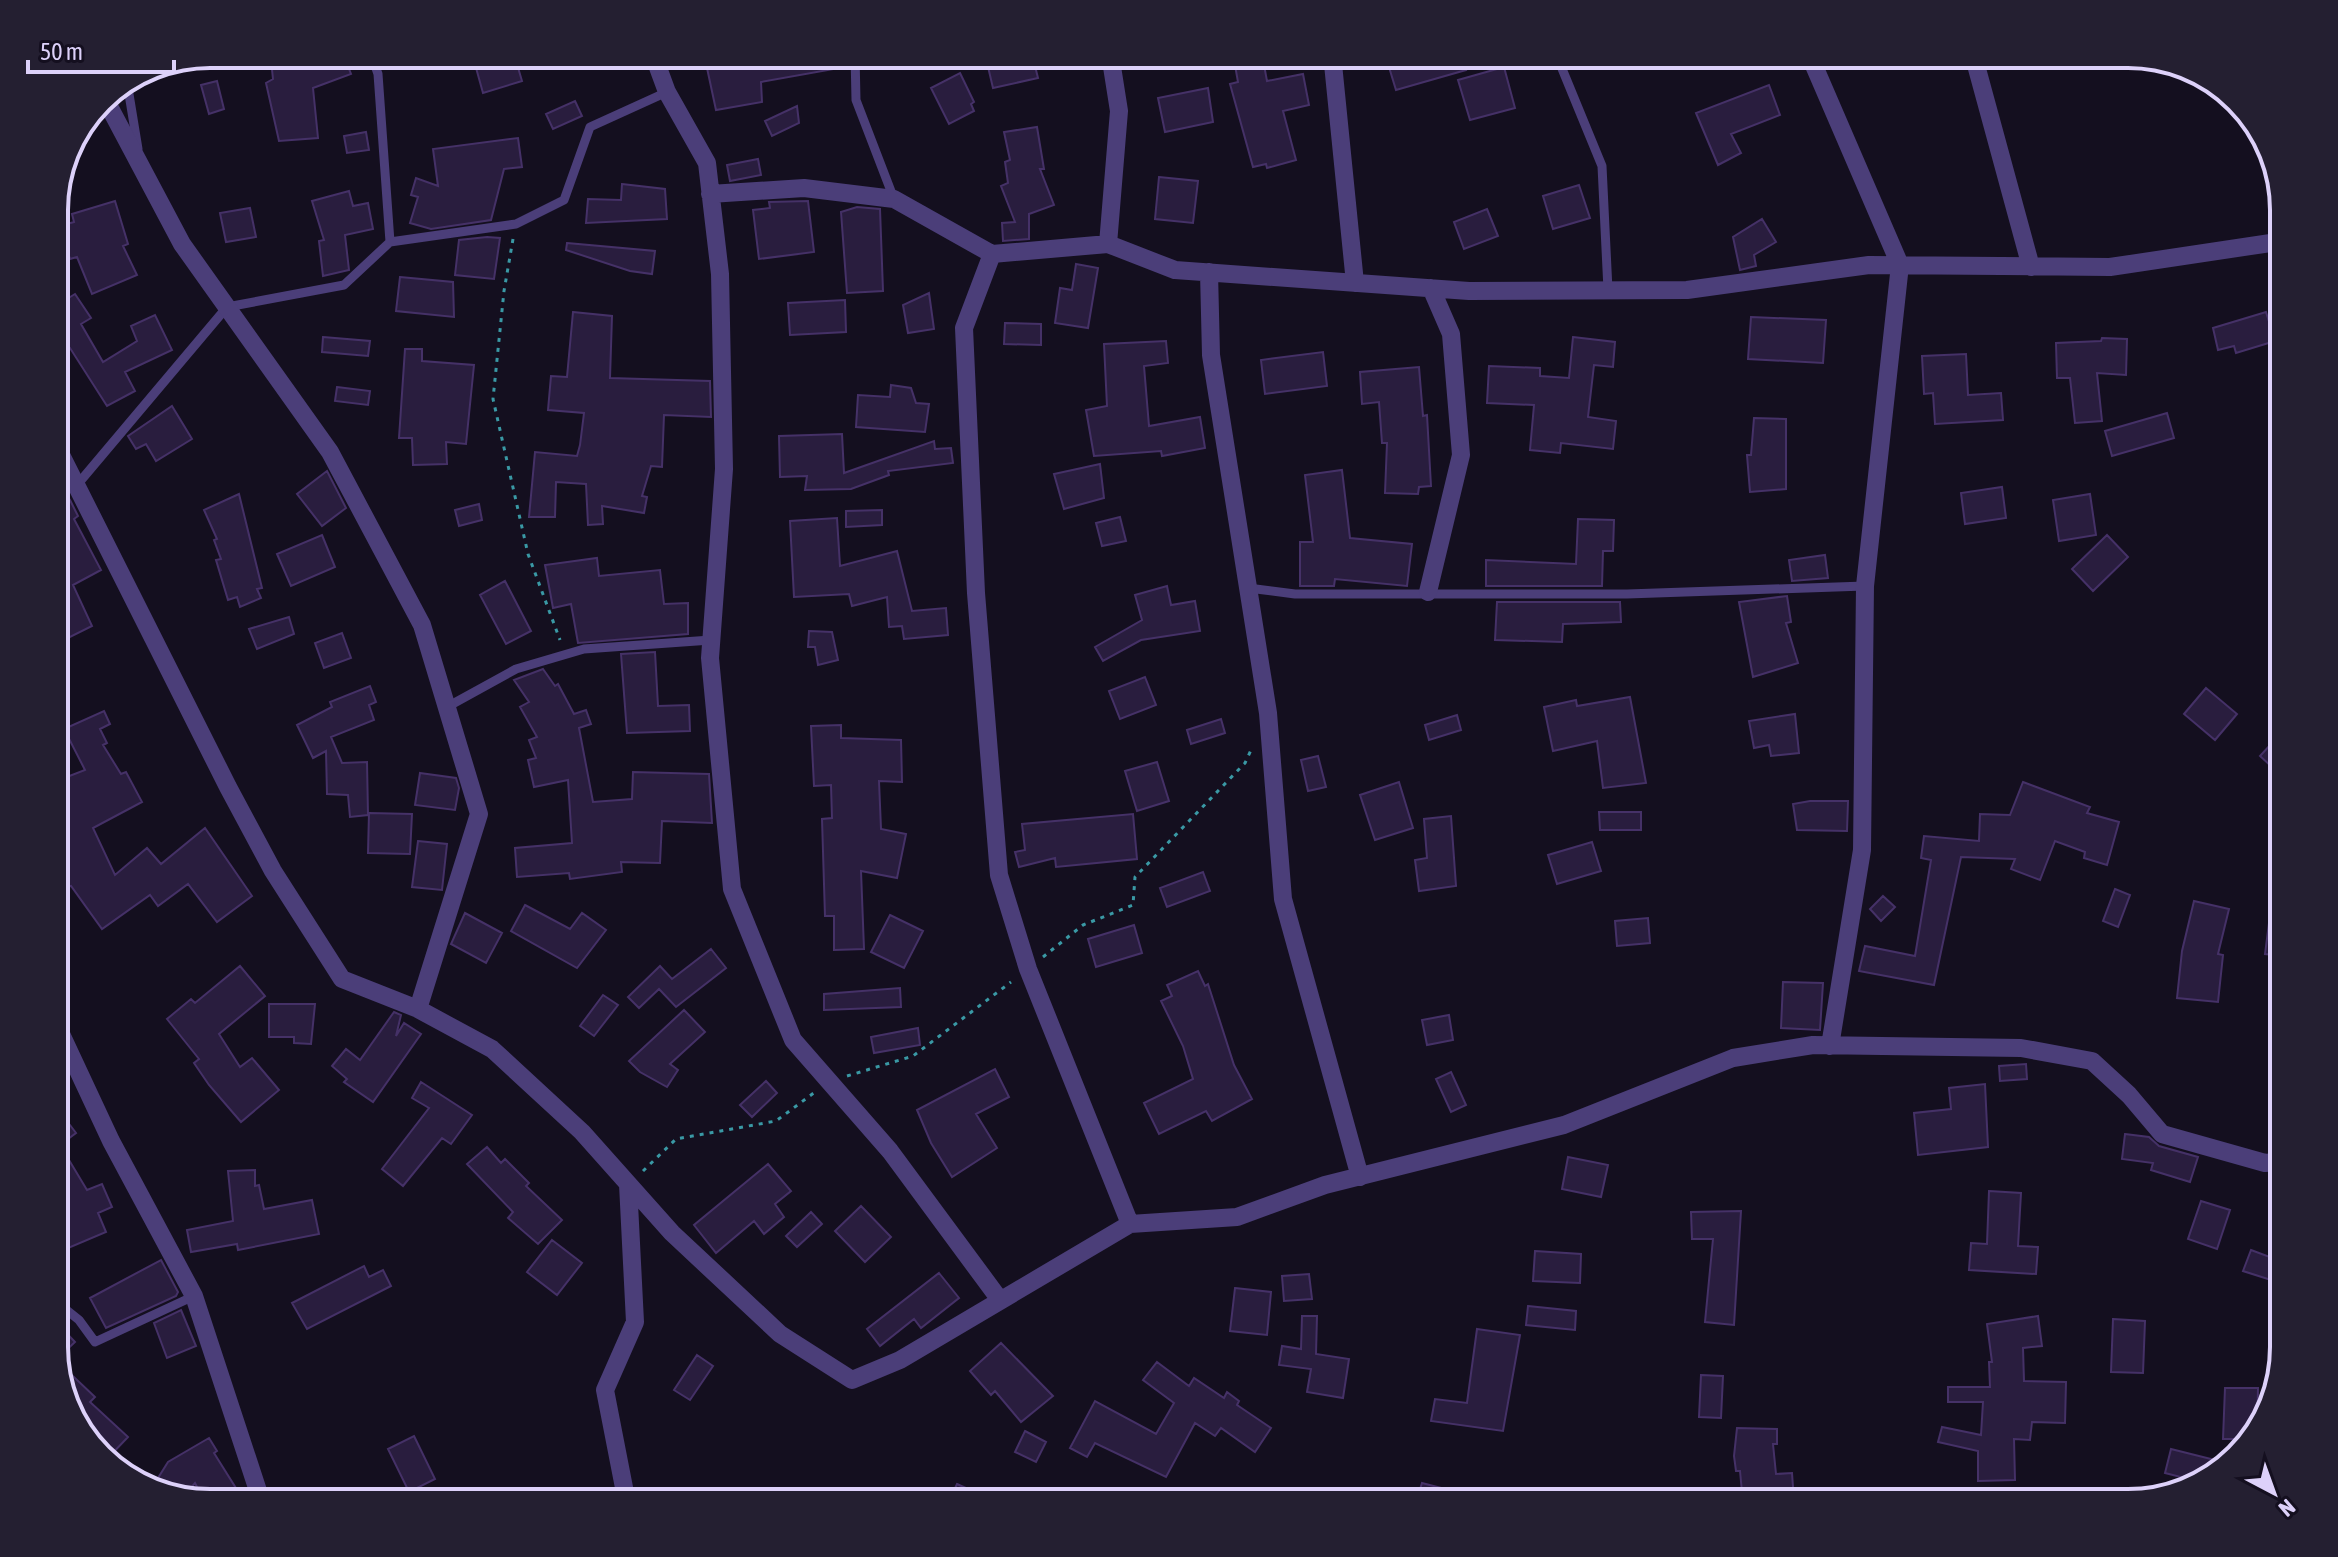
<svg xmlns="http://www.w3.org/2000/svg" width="2338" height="1557" font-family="'Asap Condensed',sans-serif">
<rect width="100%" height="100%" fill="#140f1f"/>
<path fill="#291d3e" stroke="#453167" stroke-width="2" d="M313 54H343L351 74 313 88 318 138 279 141 266 83 273 79 271 60Z
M483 54H514L522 81 483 93 473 57Z
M704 54H843L845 67 761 82 762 102 716 110Z
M985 54H1002L1005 65 1033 58 1038 78 993 88Z
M1233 54H1262L1267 81 1303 74 1309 105 1283 111 1296 160 1267 168 1266 164 1253 167 1230 84 1238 82Z
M1385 54H1461L1466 70 1396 90Z
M1504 67 1515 108 1470 120 1458 80Z
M960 73 974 102 971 104 974 111 949 124 931 88Z
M217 81 224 109 209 114 201 85Z
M1769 85 1780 115 1731 134 1741 153 1718 165 1696 113Z
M1208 88 1213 122 1165 132 1158 98Z
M575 101 582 116 553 129 546 114Z
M797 106 799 123 772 136 765 121Z
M1037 127 1044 169H1040L1054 205 1029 214V239L1003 241 1002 223 1015 222 1001 186 1008 183 1005 162 1010 160 1004 132Z
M366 132 369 150 347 153 344 136Z
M518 138 522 167 504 169 491 220 431 229 410 223 418 197 411 195 416 178 438 186 433 149Z
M758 159 761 175 730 181 727 165Z
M1159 177 1198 181 1193 223 1155 219Z
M622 184 665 189 667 219 586 223 588 199 621 200Z
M1579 185 1590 218 1553 229 1543 196Z
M349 191 353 206 368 203 373 229 345 235 349 270 323 276 319 241 324 240 312 201Z
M115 201 128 244 123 246 137 275 92 294 77 257 70 259 60 226 74 222 72 214Z
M808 201 814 252 759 259 753 210 770 208 769 202Z
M857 207 880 209 883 291 847 293 841 212Z
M250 208 256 237 226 242 220 213Z
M1487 209 1498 236 1464 249 1454 222Z
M1762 219 1776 242 1754 255 1756 266 1740 270 1733 237Z
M487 237 500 238 494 279 455 275 459 240Z
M567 243 655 251 652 274 630 271 566 250Z
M1076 264 1098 268 1088 328 1055 323 1060 288 1072 290Z
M400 277 453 282 454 317 396 311Z
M929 293 934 329 908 333 903 305Z
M75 294 91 318 81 324 103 362 137 341 131 326 155 315 172 350 125 372 135 391 107 406 70 348 54 358V307Z
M845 300 846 332 790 335 788 303Z
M573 312 612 316 610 378 710 381 711 417 664 415 662 467 651 466 642 496 647 497 644 513 602 506 603 524 588 525 586 484 556 482 555 517H529L535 452 577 456 580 445 584 413 548 410 551 376 567 377Z
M2266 312 2275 341 2236 353 2234 346 2218 350 2213 328Z
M1751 317 1826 320 1823 363 1748 359Z
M1005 323 1041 324V345L1004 344Z
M323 337 370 341 368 356 322 352Z
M1573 337 1615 342 1613 367 1594 365 1588 417 1616 421 1613 449 1561 443 1560 453 1530 450 1534 405 1487 403 1489 366 1540 368V376L1569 378Z
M2102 338 2127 339 2126 375 2097 373 2102 421 2075 423 2070 378H2057L2056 343 2101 341Z
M1166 341 1168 363 1144 366 1149 426 1200 417 1205 448 1162 456 1161 451 1094 456 1086 410 1107 406 1104 344Z
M405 349H422V361L474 365 466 444 446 442 447 464 413 465 412 438H399Z
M1323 352 1327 386 1265 394 1261 360Z
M1966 354 1968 395 2001 393 2003 420 1935 424 1933 393 1924 394 1922 356Z
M1419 367 1423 416 1427 415 1431 486 1419 487 1418 494 1385 493 1387 443H1382L1379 402 1362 404 1360 372Z
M891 385 911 388 916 403 929 404 925 432 856 427 858 395 890 397Z
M337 387 370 391 368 405 335 401Z
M172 406 192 439 156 461 146 444 136 449 128 436Z
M2167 413 2174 438 2112 456 2105 431Z
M1754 418 1786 419V489L1750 492 1747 455H1751Z
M842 434 844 473 934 441 935 449 951 448 953 463 888 471 889 475 851 489 805 490 807 476 780 477 779 436Z
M1100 464 1104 498 1064 509 1054 474Z
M1342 470 1350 538 1412 544 1407 586 1335 579 1334 586H1300V542H1313L1305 475Z
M327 471 346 508 322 526 297 494Z
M2002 487 2006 518 1965 524 1961 493Z
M239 494 262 588 257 589 261 598 240 607 237 597 228 600 216 560 221 559 214 540 217 539 204 510Z
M2090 494 2096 535 2059 541 2053 500Z
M70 500 78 516 74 519 101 570 73 585 92 626 54 645V511Z
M479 504 482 520 459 526 455 510Z
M882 510V525L846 527V511Z
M1120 517 1126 541 1102 546 1096 523Z
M837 518 840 566 897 551 912 611 946 608 948 635 904 639 902 626 889 627 887 597 852 606 849 594 794 597 790 521Z
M1578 519 1614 520 1613 551H1603L1602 586H1486V560L1576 564Z
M322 535 335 567 291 586 277 554Z
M2107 535 2128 557 2093 591 2072 569Z
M1825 555 1828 578 1792 581 1789 560Z
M597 558 599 576 660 570 664 604 688 603V634L578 643 571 604 553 608 545 565Z
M505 581 531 631 506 644 480 595Z
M1167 586 1171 605 1195 601 1200 631 1141 640 1103 661 1095 647 1142 620 1135 595Z
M1787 596 1791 622 1786 623 1798 663 1753 677 1739 602Z
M1497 602H1620L1621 622 1563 624 1562 642 1495 640Z
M289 617 294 634 257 649 249 629Z
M809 631 832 632 838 660 818 665 815 647H808Z
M342 633 351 658 324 668 315 643Z
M655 652 658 706 689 705 690 731 627 733 621 654Z
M543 669 555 686 558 684 574 714 586 710 591 724 579 728 593 802 632 799 633 772 709 774 712 823 662 821 660 863 621 862 622 872 570 879 569 873 517 877 515 848 572 843 568 780 534 787 528 760 536 758 529 740 537 737 520 707 529 702 514 680Z
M1145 677 1156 705 1120 719 1109 691Z
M370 686 376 702 369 705 374 720 331 737 342 763 367 762 368 815 350 817 348 795 327 794 326 751 313 758 297 725 332 707 330 702Z
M2206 688 2237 714 2215 740 2184 714Z
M1630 697 1646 783 1603 788 1597 741 1553 751 1544 707 1576 700 1577 706Z
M104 711 110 724 100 729 107 743 103 745 121 774 126 772 142 802 93 828 115 875 147 848 161 864 205 828 252 896 217 922 188 884 158 906 150 895 102 929 71 886 67 887 54 861V782L85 770 64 729Z
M1795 714 1799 753 1771 756 1769 745 1754 748 1749 721Z
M1457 715 1461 730 1429 740 1425 725Z
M1221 719 1225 733 1191 744 1187 730Z
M841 725V738L901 740 902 782 879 781 881 829 906 834 897 878 861 871 864 949 834 950V916H825L822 819 832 818 831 785 814 786 811 726Z
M2284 730V778L2260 756Z
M1318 756 1326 787 1308 791 1301 760Z
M1157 762 1169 801 1137 811 1125 771Z
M420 773 456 778 459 788 455 810 415 805Z
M1399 782 1413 828 1375 840 1360 795Z
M2023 782 2090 807 2087 813 2119 822 2107 865 2084 858 2085 852 2055 841 2040 880 2011 869 2015 859 1961 857 1934 985 1859 971 1865 946 1915 956 1931 860 1921 858 1924 836 1979 841 1980 814 2010 815Z
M1810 801H1848L1847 831 1797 830 1793 804Z
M1599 812H1641V830H1600Z
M369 813 412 814 410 854 368 853Z
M1133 814 1137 859 1056 867 1055 858 1019 867 1015 852 1025 850 1022 824Z
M1451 816 1456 886 1419 891 1415 860 1427 858 1424 819Z
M418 841 447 844 442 890 412 887Z
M1592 842 1601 871 1557 884 1548 855Z
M1203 872 1210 891 1167 907 1160 888Z
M2274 884 2284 885V956L2265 954Z
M2115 889 2130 895 2118 927 2103 921Z
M1883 896 1895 907 1881 921 1870 909Z
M2194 901 2229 909 2218 954 2223 955 2218 1002 2177 998 2182 951Z
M525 905 570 929 582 913 606 930 577 968 511 931Z
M465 913 502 933 486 963 451 944Z
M890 915 923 931 904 968 871 952Z
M1648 918 1650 943 1617 946 1615 921Z
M1134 925 1142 953 1096 967 1088 939Z
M711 949 726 968 676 1007 659 989 639 1008 628 997 660 966 672 979Z
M240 966 265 996 219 1034 240 1067 252 1058 279 1090 241 1122 209 1085 194 1063 199 1059 167 1019 191 999 195 1003Z
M1198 971 1205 986 1208 984 1234 1065 1252 1099 1212 1121 1206 1111 1159 1134 1144 1103 1193 1079 1183 1046 1161 1001 1172 996 1167 985Z
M1783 982 1823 983 1820 1030 1781 1028Z
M900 988 901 1007 824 1010V994Z
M603 995 618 1005 594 1036 580 1026Z
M269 1004H315L311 1044 294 1043V1037H269Z
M684 1010 705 1032 670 1064 678 1070 667 1087 640 1072 629 1061Z
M394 1012 401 1015 396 1036 404 1023 421 1034 373 1102 344 1082 347 1079 332 1066 346 1049 360 1060Z
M1449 1015 1453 1040 1427 1045 1422 1020Z
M918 1028 920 1045 874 1053 871 1037Z
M2026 1064 2027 1079 2000 1081 1999 1066Z
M995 1069 1009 1097 976 1114 997 1148 952 1177 931 1143 917 1110Z
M1451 1072 1466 1105 1451 1112 1436 1079Z
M766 1081 777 1093 752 1117 740 1105Z
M421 1082 472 1115 451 1144 442 1138 403 1186 382 1169 429 1108 412 1098Z
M1985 1084 1988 1147 1918 1155 1914 1113 1951 1109 1949 1088Z
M54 1104 76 1133 60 1145 87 1190 102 1184 112 1207 98 1213 106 1232 54 1254Z
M2125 1134 2149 1137 2159 1146 2198 1157 2190 1182 2151 1170 2153 1163 2122 1159Z
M487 1147 501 1163 505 1159 529 1183 526 1186 562 1220 538 1244 508 1218 513 1212 467 1164Z
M1568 1157 1608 1165 1601 1197 1562 1189Z
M768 1164 791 1191 775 1204 784 1217 764 1234 754 1221 716 1253 694 1225Z
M255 1170V1186L259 1185 264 1209 312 1200 319 1234 238 1250 237 1244 191 1252 187 1230 233 1221 228 1171Z
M1989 1191 2021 1193 2018 1246 2038 1247 2036 1274 1969 1270 1971 1243 1987 1244Z
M2201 1201 2230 1210 2217 1249 2188 1239Z
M861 1206 891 1237 865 1262 835 1231Z
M1741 1211 1734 1325 1705 1322 1713 1239H1692L1691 1212Z
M811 1212 822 1224 797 1247 786 1236Z
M552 1240 582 1263 557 1295 527 1272Z
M2251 1250 2278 1260 2271 1280 2243 1271Z
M1535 1251 1581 1254 1580 1283 1533 1281Z
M161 1260 178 1292 176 1296 106 1328 90 1298Z
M364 1266 369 1277 383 1270 391 1286 307 1329 292 1303Z
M939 1273 959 1298 921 1328 914 1319 880 1346 867 1329Z
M1309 1274 1312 1299 1284 1301 1282 1276Z
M1235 1288 1271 1292 1267 1335 1230 1331Z
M1528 1306 1576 1311 1575 1330 1526 1325Z
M181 1310 196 1346 167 1358 154 1323Z
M1302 1316H1317L1316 1354 1349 1359 1343 1398 1307 1392 1311 1369 1279 1365 1282 1346 1301 1349Z
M2038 1316 2042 1346 2023 1348 2024 1381 2066 1382 2065 1423 2032 1422 2030 1440 2014 1439 2015 1480 1978 1481V1451L1938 1442 1942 1427 1981 1435 1983 1402H1948V1387H1990L1989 1362H1992L1987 1324Z
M2113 1319 2145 1321 2143 1373 2111 1372Z
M54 1320 75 1342 56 1360 95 1397 90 1402 128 1437 107 1459 80 1430 87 1422 76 1412 81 1407 65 1391 54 1357Z
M1477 1329 1520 1335 1503 1431 1431 1421 1435 1399 1467 1403Z
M1001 1343 1053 1396 1021 1422 995 1391 991 1395 970 1371Z
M697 1355 713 1366 690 1400 674 1390Z
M1157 1362 1189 1386 1194 1378 1224 1398 1227 1392 1239 1401 1237 1405 1271 1428 1255 1452 1221 1428 1215 1436 1195 1423 1166 1477 1095 1443 1087 1457 1070 1448 1095 1401 1156 1434 1174 1403 1143 1380Z
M1701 1375 1723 1376 1721 1418 1699 1417Z
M2225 1388H2258L2257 1434 2252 1439H2223Z
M1737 1428 1777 1429V1444H1773L1776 1474 1792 1473 1794 1501 1743 1503 1740 1471H1736L1734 1456Z
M1025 1431 1046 1442 1036 1462 1015 1452Z
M414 1436 435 1479 409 1492 388 1449Z
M209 1438 217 1451 214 1453 239 1493 221 1503H210L205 1502 195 1483 185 1495 153 1486 168 1462Z
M2171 1449 2227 1463 2204 1483 2165 1473Z
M1422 1483 1449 1490 1445 1503 1417 1499Z
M957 1484 999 1503H948Z"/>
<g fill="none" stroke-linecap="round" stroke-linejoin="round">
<path stroke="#3a99a5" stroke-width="3" stroke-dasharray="4 6" stroke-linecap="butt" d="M513 239 504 291 493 399 528 554 560 640
M1043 957 1083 925 1133 905 1135 877 1245 763 1252 748
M847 1076 913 1056 1011 982
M643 1171 676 1139 776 1121 815 1092"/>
<path stroke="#4b3e79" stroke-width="9" d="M371 54 378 74 390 242
M855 54 856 100 894 199
M1556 54 1602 166 1608 290
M127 82 138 149
M77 485 227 307 344 285 390 242 516 224 564 200 590 127 667 92
M1248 588 1295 594H1627L1865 586
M447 707 516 669 584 649 711 640
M54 1300 79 1320 95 1342 194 1296"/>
<path stroke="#4b3e79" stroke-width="18" d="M653 54 667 92 707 163 720 274 724 469 710 658 732 889 793 1040 890 1151 1000 1300
M1332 54 1355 283
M1809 54 1900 265 1865 586 1862 850 1830 1046
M1973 54 2031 267
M104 97 182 244 330 452 422 625 479 814 418 1009
M710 194 804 188 894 199 992 254 1108 244 1175 270 1469 291 1687 290 1869 265 2110 267 2284 241
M1108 244 1119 111 1110 54
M992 254 964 328 976 593 999 875 1028 969 1130 1224
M1209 272 1211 355 1268 713 1283 899 1360 1177
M54 441 228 787 273 871 342 979 418 1009 492 1049 582 1132 672 1233 780 1334 852 1380 900 1360 1130 1224 1237 1217 1325 1185 1564 1125 1733 1058 1813 1045 2021 1048 2092 1061 2129 1095 2162 1134 2265 1163 2284 1161
M1428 592 1461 455 1451 334 1431 288
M54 1019 111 1141 194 1296 262 1503
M627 1503 605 1390 635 1322 628 1184"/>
</g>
<path d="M0 0H2338V1557H0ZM210 68H2128A142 142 0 0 1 2270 210V1347A142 142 0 0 1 2128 1489H210A142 142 0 0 1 68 1347V210A142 142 0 0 1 210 68Z" fill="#241f31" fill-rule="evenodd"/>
<path fill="none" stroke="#ddd1fa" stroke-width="4" d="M210 68H2128A142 142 0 0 1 2270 210V1347A142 142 0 0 1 2128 1489H210A142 142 0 0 1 68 1347V210A142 142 0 0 1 210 68Z"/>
<g transform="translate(2274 1493) rotate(139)" stroke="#140f1f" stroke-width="6" paint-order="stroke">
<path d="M0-6L14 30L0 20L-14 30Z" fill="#ddd1fa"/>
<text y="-12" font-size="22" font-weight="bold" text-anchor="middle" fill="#ddd1fa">N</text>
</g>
<path d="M28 60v12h146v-12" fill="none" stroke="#ddd1fa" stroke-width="4"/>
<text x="40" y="60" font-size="24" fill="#ddd1fa" stroke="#140f1f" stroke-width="6" paint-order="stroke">50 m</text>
</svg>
